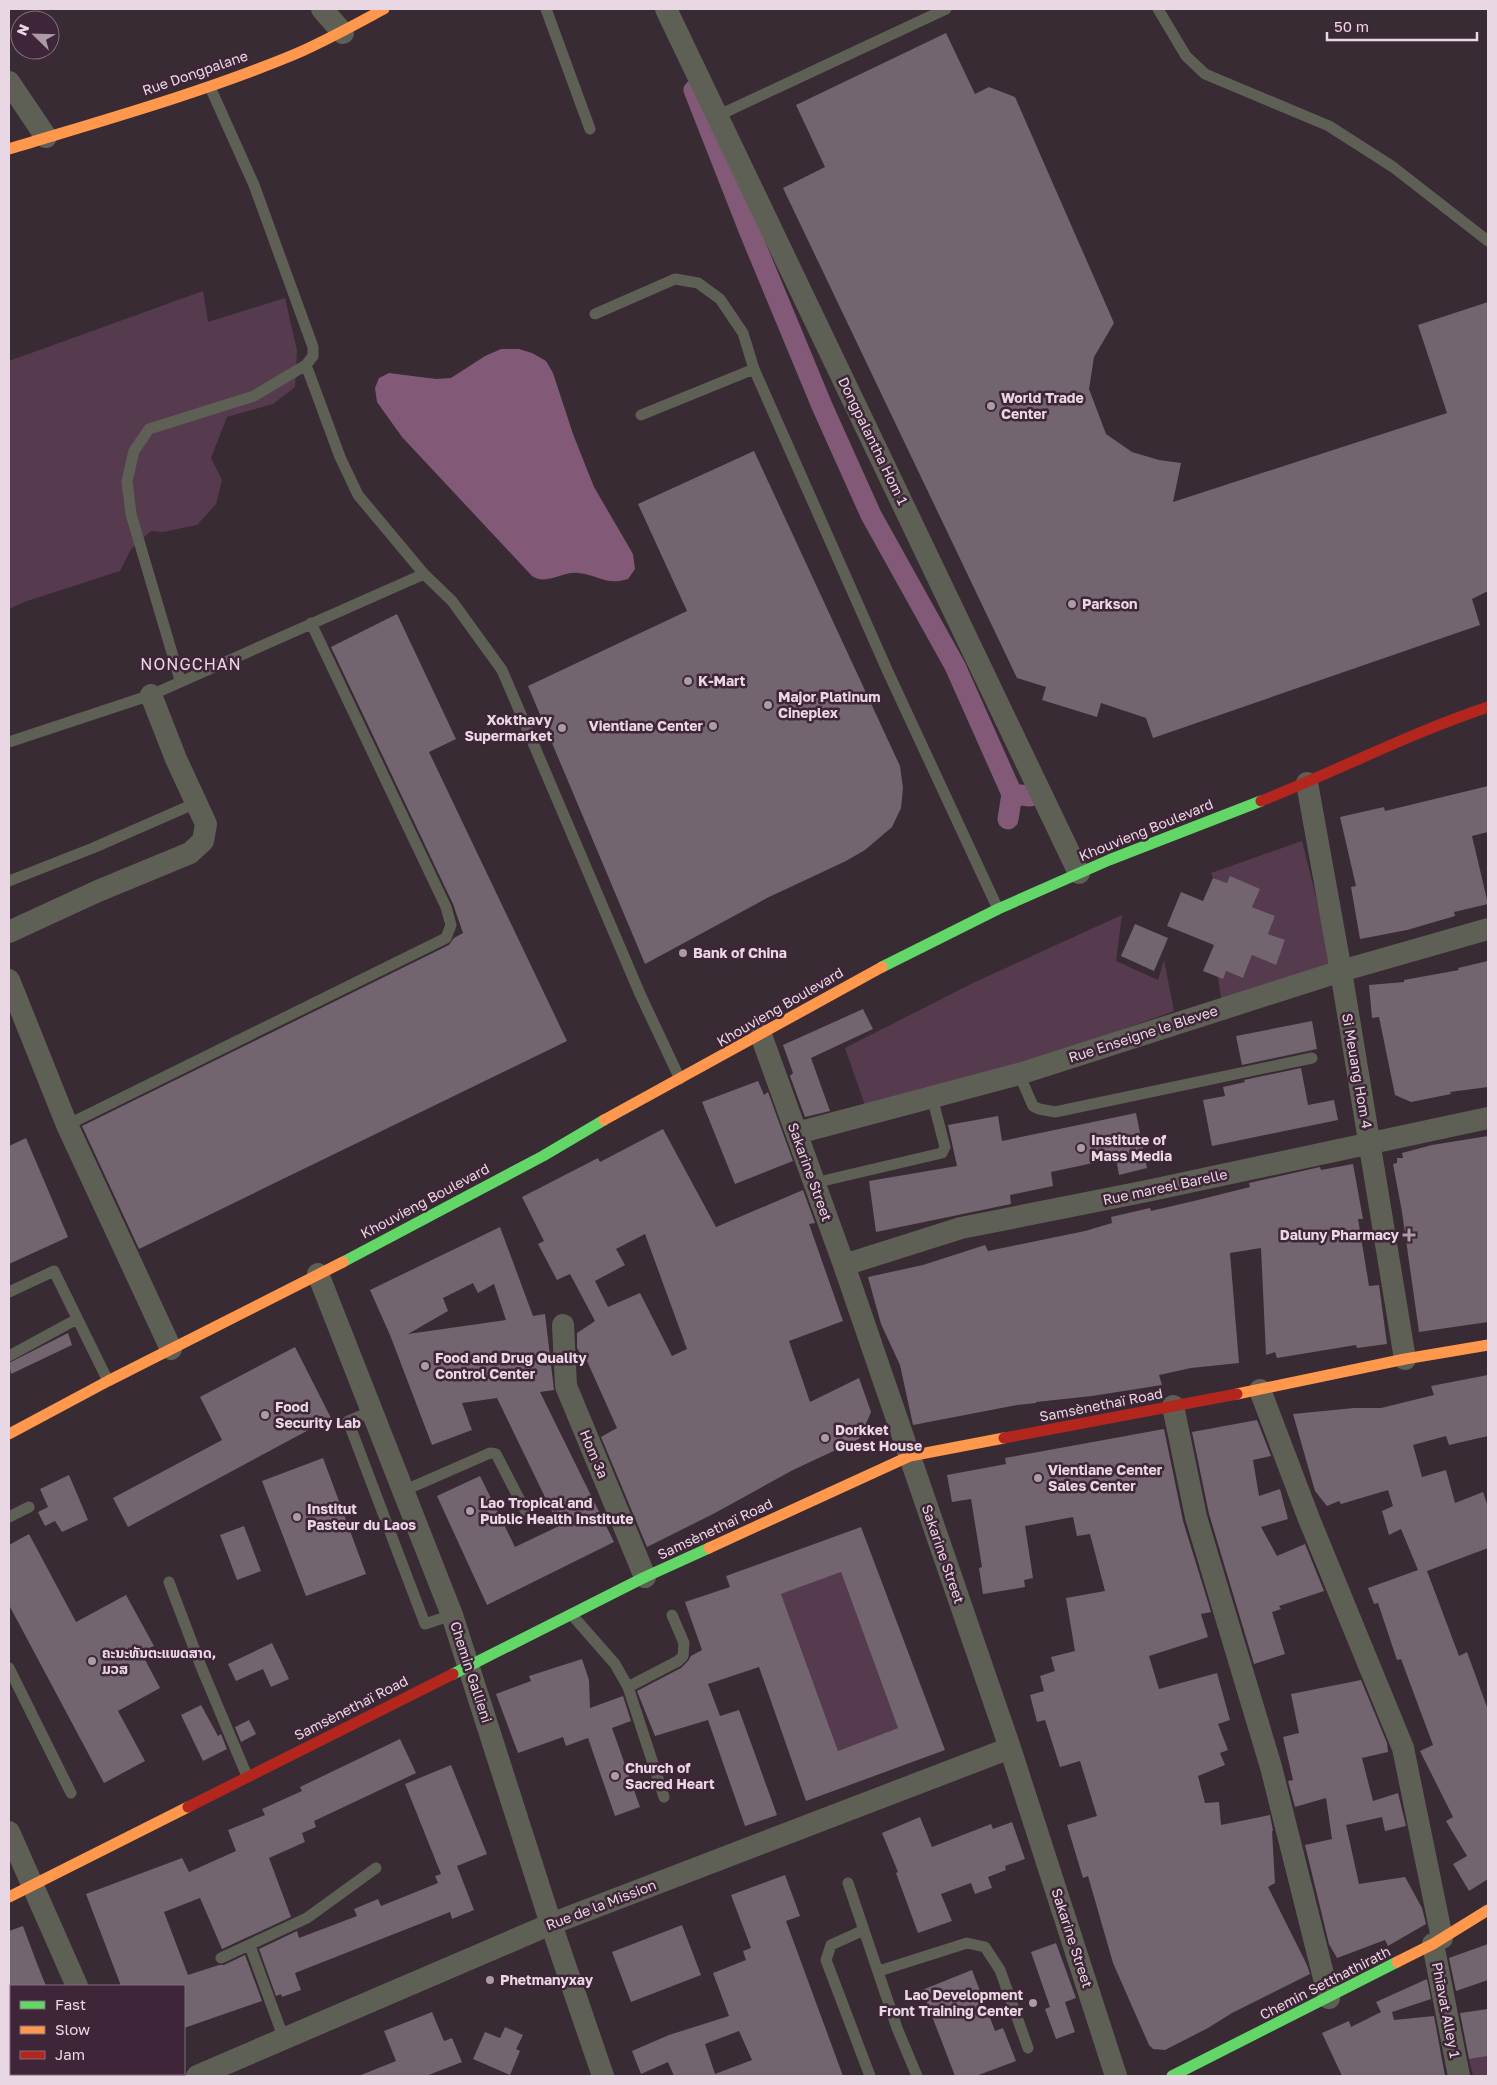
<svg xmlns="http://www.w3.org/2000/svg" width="1497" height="2085" font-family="'Golos Text','Noto Sans Lao',sans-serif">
<rect width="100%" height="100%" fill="#382b34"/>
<path fill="#563b4e" d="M203 291 208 322 285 298 297 351 295 387 273 404 227 417 211 458 222 480 216 504 197 525 163 532 151 531 131 549 120 571 24 602 9 609V361Z
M1302 841 1333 965 1222 1004 1218 977 1226 971 1243 978 1252 955 1275 964 1285 941 1268 934 1275 916 1252 907 1259 889 1230 877 1227 883 1213 878 1211 873Z
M1122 915 1116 961 1158 980 1164 960 1174 1011 1024 1065 867 1111 845 1048 975 982Z
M841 1572 898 1728 838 1751 781 1594Z
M1488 2056V2076H1473L1469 2059Z"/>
<path fill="#825976" d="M501 349H519L532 353 546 361 553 373 573 434 594 487 633 554 635 569 628 579C606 586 599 575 578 573 563 571 547 586 532 576L402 437 377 402 375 388 379 378 389 373 436 379 451 378 485 356Z"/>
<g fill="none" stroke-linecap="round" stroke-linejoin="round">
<path stroke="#825976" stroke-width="21" d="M694 90 749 230 822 406 871 515 955 666 1012 794 1008 819
M1012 794 1030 796"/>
</g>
<path fill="#73656f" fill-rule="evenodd" d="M946 33 975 94 989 87 1015 97 1114 323 1094 357 1089 389 1106 434 1132 452 1159 460 1181 463 1173 502 1447 413 1418 325 1488 302V591L1472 599 1480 625 1153 738 1146 718 1101 703 1097 717 1042 700 1046 687 1017 678 783 188 825 167 796 105Z
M754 451 900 766 903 788 901 808 892 827 865 850 846 861 769 897 645 964 528 686 687 611 638 504Z
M397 614 456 739 429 752 567 1041 139 1249 82 1126 449 945 454 938 463 933 453 904 331 647Z
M1488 786V832L1472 836 1488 904 1454 912 1455 916 1407 930 1360 939 1351 887 1356 886 1340 817 1384 807 1385 811Z
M1230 876 1260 889 1252 907 1275 916 1268 934 1285 940 1276 965 1252 955 1243 978 1226 971 1223 979 1203 971 1214 945 1167 926 1181 892 1203 901 1213 878 1227 883Z
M1135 924 1168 938 1154 971 1121 956Z
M1488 961V1087L1450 1092 1451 1094 1411 1102 1395 1095 1379 1017 1372 1018 1369 985 1404 982V980L1459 970 1458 968Z
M863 1009 873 1029 811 1058 830 1111 805 1117 790 1076 793 1073 783 1045Z
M1312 1021 1317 1049 1242 1065 1236 1036Z
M1301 1068 1308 1105 1334 1100 1338 1120 1212 1146 1203 1100 1225 1096 1223 1087 1245 1082 1244 1080Z
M758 1081 764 1095 768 1092 793 1161 735 1184 702 1102Z
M1136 1113 1147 1168 1119 1175 1116 1158 1051 1172 1053 1186 1010 1195 1011 1204 876 1232 869 1181 957 1166 948 1125 998 1116 1002 1141Z
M663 1129 716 1227 803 1190 815 1223 809 1224 843 1321 789 1341 810 1402 859 1378 871 1412 860 1438 855 1441 793 1470 715 1513 647 1547 601 1437 617 1428 587 1361 585 1362 577 1348V1333L595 1321 570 1274 557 1280 538 1244 544 1241 522 1197 598 1158 600 1162ZM645 1234 687 1349 672 1356 640 1293 608 1307 595 1281 625 1265 616 1249Z
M1488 1136V1322L1419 1332 1402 1212 1393 1164 1397 1163V1158H1403L1402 1153 1432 1145Z
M26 1138 68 1237 9 1264V1146Z
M1353 1164 1363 1219H1358L1369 1286 1379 1285 1387 1344 1357 1348 1356 1345 1277 1358 1275 1352 1266 1355 1261 1248 1230 1253 1239 1363 1191 1368 1159 1375 1162 1385 1092 1396 1036 1402V1403L1017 1405 913 1425 900 1365 881 1324 868 1277 923 1265 985 1245 988 1251 1085 1231 1112 1223 1111 1217 1150 1208 1151 1211 1198 1200 1250 1187 1249 1183 1320 1167 1321 1170Z
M500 1227 533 1316 545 1314 554 1390 540 1392 614 1542 487 1605 437 1496 480 1476 515 1547 559 1526 497 1398 462 1403 472 1430 432 1445 390 1335 370 1290ZM473 1283 478 1293 494 1284 506 1320 408 1334 448 1311 443 1298Z
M68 1333 72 1345 11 1374 9 1363Z
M295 1347 331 1418 128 1527 113 1498 222 1440 200 1397Z
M1488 1375V1436L1449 1445 1446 1436 1413 1445 1422 1477 1446 1470 1455 1503 1483 1492 1488 1507V1548L1427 1571 1459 1656 1467 1652 1488 1710V1879L1469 1891 1453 1864 1467 1856 1446 1821 1453 1817 1420 1751 1433 1745 1401 1659 1397 1660 1378 1603 1374 1604 1368 1588 1418 1570 1401 1529 1389 1535 1382 1511 1393 1506 1388 1490 1341 1504 1339 1501 1327 1506 1315 1491 1293 1414 1354 1408H1381L1434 1395 1431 1386Z
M1257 1420 1271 1456 1253 1460 1259 1496 1280 1489 1288 1519 1261 1527 1277 1556 1305 1544 1324 1591 1279 1606 1281 1609 1272 1612 1285 1654 1254 1664 1209 1514 1192 1432Z
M1164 1429 1183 1521 1211 1612 1201 1614 1208 1637 1149 1656 1159 1689 1217 1673 1230 1720 1218 1724 1228 1750 1220 1753 1225 1765 1198 1776 1205 1803 1219 1802 1221 1825 1270 1815 1273 1831H1272L1275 1883 1268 1887 1307 1965 1310 1974 1232 2013 1208 2028 1165 2050 1153 2049 1149 2045 1113 1963 1088 1876 1083 1878 1067 1825 1097 1816 1080 1761 1060 1767 1045 1720 1037 1722 1030 1695 1044 1691 1040 1676 1055 1671 1051 1657 1075 1651 1066 1598 1105 1591 1090 1534 1077 1536 1073 1517 1025 1526 1033 1578 1024 1580 1025 1587 983 1594 979 1568 982 1567 971 1499 952 1502 947 1475 1006 1464 1005 1458Z
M323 1458 366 1574 306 1596 262 1481Z
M69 1475 88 1520 62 1532 55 1521 45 1526 38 1512 48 1507 40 1489Z
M244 1526 261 1571 237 1580 220 1535Z
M861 1527 945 1750 806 1801 759 1667 708 1684 720 1716 739 1710 777 1815 745 1826 708 1720 655 1736 637 1691 681 1668 688 1661 691 1656 702 1650 685 1602 730 1587 726 1576ZM841 1572 898 1728 838 1751 781 1594Z
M29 1534 76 1622 126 1595 154 1646 141 1652 160 1688 118 1711 145 1761 104 1783 9 1605V1545Z
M272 1643 289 1679 271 1687 263 1669 236 1681 228 1664Z
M582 1659 589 1680 590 1708 623 1696 631 1721 612 1728 640 1807 615 1816 588 1738 566 1746 563 1737 518 1753 496 1694 531 1681 529 1676Z
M1361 1680 1387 1743 1388 1752 1362 1758 1373 1801 1398 1793 1406 1826 1385 1831 1382 1817 1346 1825 1359 1884 1405 1877 1422 1908 1426 1924 1388 1946 1385 1940 1337 1958 1329 1944 1305 1845 1332 1839 1326 1798 1295 1807 1288 1781 1293 1780 1283 1737 1299 1733 1291 1694Z
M201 1705 218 1736 221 1734 227 1749 203 1761 181 1715Z
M249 1720 256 1734 241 1742 235 1727Z
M400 1739 416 1773 314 1821 316 1827 302 1833 305 1842 269 1858 291 1917 222 1949 200 1898 164 1912 188 1975 219 1965H224L245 1955 262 2001 184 2028V1986H121L86 1894 182 1858 189 1872 236 1851 228 1830 265 1815 262 1809 302 1791 300 1787Z
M451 1765 487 1854 457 1866 474 1910 452 1919 450 1912 295 1973 301 1990 282 1997 281 1994 276 1996 259 1949 297 1931 299 1938 357 1916 354 1909 378 1899 381 1906 438 1883 435 1876 441 1874 405 1784Z
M920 1817 932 1847 991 1824 993 1829 1012 1822 1025 1859 1005 1866 1006 1870 988 1877 992 1888 975 1894 971 1883 941 1894 952 1921 918 1933 896 1873 898 1872 882 1833Z
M785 1875 800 1916 786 1921 843 2076H674L668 2062 641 2074 632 2051 669 2035 729 2016 713 1973 746 1960 743 1951 751 1948 731 1895ZM739 2031 752 2060 715 2074 705 2044Z
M682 1925 701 1975 631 2002 612 1952Z
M23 1926 36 1961 46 1986H9V1931Z
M1056 1943 1076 1998 1065 2002 1075 2032 1056 2039 1045 2009 1050 2007 1031 1952Z
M1488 1944V1980L1456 1991 1449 1958Z
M972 1970 995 2031 1003 2028 1016 2061 976 2076H955L922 1990Z
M1427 1979 1431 1999 1392 2012 1394 2020 1434 2016 1445 2076H1342L1322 2033 1349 2021 1351 2027 1381 2012 1376 2002Z
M1488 2009V2056L1469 2059 1460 2013Z
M432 2012 444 2041 452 2038 462 2062 426 2076H361V2075L396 2061 384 2031Z
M505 2027 523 2035 516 2049 520 2051 510 2075 473 2059 485 2032 500 2038Z"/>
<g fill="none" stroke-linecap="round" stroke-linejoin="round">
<path stroke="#5e6056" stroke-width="11" d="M546 9 590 129
M1158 9 1186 56 1205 74 1329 126 1393 167 1488 241
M717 116 946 9
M595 314 675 279 698 283 720 299 743 333 754 369 888 672 998 909
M306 365 340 457 358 495 424 574 452 601 502 670 640 994 680 1079
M641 415 754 369
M180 680 131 514 127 481 134 451 149 429 254 396 306 365 313 356V347L254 185 210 87
M9 742 151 695 424 574
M9 881 93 848 196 803
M1019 1074 1033 1106 1039 1109 1055 1112 1312 1058
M67 1125 446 938 451 925 446 907 311 623
M814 1183 942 1153 945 1147 932 1097
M9 1292 54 1271 108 1381
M9 1356 77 1319
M372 1411 348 1421 425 1624 452 1615
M403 1491 490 1453 496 1454 525 1510
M9 1517 29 1507
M169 1582 200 1664 247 1776
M572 1615 615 1664 628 1687 664 1797
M9 1668 71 1793
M628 1687 678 1661 683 1656 684 1643 672 1615
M848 1883 897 2028 917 2076
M864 1930 831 1945 826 1960 870 2076
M250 1946 284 2039
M221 1958 307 1918 376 1868
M879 1971 967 1943 985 1947 1000 1970 1028 2048"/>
<path stroke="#5e6056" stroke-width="22" d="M322 9 343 33
M666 9 1079 873
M9 82 46 137
M1307 783 1341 971 1405 1359
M9 932 98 891 190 853 203 841 206 824 176 759 151 695
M9 980 67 1125 171 1349
M761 1035 844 1265 1010 1748 1116 2076
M797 1133 1019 1074 1341 971 1488 929
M844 1265 961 1228 1147 1191 1488 1118
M318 1274 452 1615 551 1924 603 2076
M563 1325 566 1386 645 1577
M1260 1390 1309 1519 1403 1748 1442 1938
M1173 1406 1196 1517 1271 1767 1329 1998
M9 1832 77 1986
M1433 1944 1459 2076
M115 2074 116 2076
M197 2076 551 1924 1010 1748"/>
<path stroke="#63d668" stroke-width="11" d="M882 967 998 909 1109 860 1261 801
M343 1262 543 1156 604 1120
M453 1674 645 1577 709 1548
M1172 2076 1397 1962"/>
<path stroke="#ff974d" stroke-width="11" d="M9 149C104 120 201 93 293 55 324 42 354 25 384 9
M604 1120 882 967
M1237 1394 1405 1359 1488 1345
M9 1434 108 1381 343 1262
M709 1548 910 1456 1004 1438
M9 1897 188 1807
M1397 1962 1433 1944 1488 1910"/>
<path stroke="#b3261e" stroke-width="11" d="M1261 801C1337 771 1410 733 1488 707
M1004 1438 1237 1394
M188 1807 453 1674"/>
</g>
<g fill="#ab9ba6" stroke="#3e2537" stroke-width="2">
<circle cx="991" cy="406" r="5"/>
<circle cx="1072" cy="604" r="5"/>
<circle cx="688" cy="681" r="5"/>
<circle cx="768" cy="705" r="5"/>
<circle cx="713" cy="726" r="5"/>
<circle cx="562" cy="728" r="5"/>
<circle cx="683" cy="953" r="5"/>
<circle cx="1081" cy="1148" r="5"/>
<path d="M1406.5 1227.5h5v5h5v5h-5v5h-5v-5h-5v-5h5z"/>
<circle cx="425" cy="1366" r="5"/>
<circle cx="265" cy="1415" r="5"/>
<circle cx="825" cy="1438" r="5"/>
<circle cx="1038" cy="1478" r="5"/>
<circle cx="470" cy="1511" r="5"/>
<circle cx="297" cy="1517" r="5"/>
<circle cx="92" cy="1661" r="5"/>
<circle cx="615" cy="1776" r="5"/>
<circle cx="490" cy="1980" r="5"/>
<circle cx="1033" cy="2003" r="5"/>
</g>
<g text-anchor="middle" stroke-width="5" stroke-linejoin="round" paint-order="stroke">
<g font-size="14" fill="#e9d8e3" stroke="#3e2537">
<text transform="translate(195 73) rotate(-19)" y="5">Rue Dongpalane</text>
<text transform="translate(873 441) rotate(64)" y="5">Dongpalantha Hom 1</text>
<text transform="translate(1146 830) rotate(-22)" y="5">Khouvieng Boulevard</text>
<text transform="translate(780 1007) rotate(-30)" y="5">Khouvieng Boulevard</text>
<text transform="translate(1143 1034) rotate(-18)" y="5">Rue Enseigne le Blevee</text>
<text transform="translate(1357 1071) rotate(80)" y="5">Si Meuang Hom 4</text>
<text transform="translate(810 1172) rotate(70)" y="5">Sakarine Street</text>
<text transform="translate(1165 1187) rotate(-12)" y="5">Rue mareel Barelle</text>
<text transform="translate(425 1201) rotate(-28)" y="5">Khouvieng Boulevard</text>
<text transform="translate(1101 1405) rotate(-11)" y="5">Samsènethaï Road</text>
<text transform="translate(594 1454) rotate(67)" y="5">Hom 3a</text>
<text transform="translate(715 1529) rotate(-25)" y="5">Samsènethaï Road</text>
<text transform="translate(943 1554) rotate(71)" y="5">Sakarine Street</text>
<text transform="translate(471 1672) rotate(72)" y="5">Chemin Gallieni</text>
<text transform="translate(351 1708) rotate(-27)" y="5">Samsènethaï Road</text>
<text transform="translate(601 1905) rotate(-21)" y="5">Rue de la Mission</text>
<text transform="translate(1072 1938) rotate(72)" y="5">Sakarine Street</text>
<text transform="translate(1325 1983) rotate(-27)" y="5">Chemin Setthathirath</text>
<text transform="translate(1446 2010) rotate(79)" y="5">Phīavat Alley 1</text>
</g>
<g font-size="14" font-weight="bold" fill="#e9d8e3" stroke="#3e2537" text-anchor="start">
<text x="1001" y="403">World Trade<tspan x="1001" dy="16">Center</tspan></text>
<text x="1082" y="609">Parkson</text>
<text x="698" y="686">K-Mart</text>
<text x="778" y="702">Major Platinum<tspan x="778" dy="16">Cineplex</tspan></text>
<text x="552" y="725" text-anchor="end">Xokthavy<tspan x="552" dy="16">Supermarket</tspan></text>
<text x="703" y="731" text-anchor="end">Vientiane Center</text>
<text x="693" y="958">Bank of China</text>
<text x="1091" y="1145">Institute of<tspan x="1091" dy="16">Mass Media</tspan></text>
<text x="1399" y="1240" text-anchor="end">Daluny Pharmacy</text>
<text x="435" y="1363">Food and Drug Quality<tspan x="435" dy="16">Control Center</tspan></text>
<text x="275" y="1412">Food<tspan x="275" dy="16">Security Lab</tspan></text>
<text x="835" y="1435">Dorkket<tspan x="835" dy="16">Guest House</tspan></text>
<text x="1048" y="1475">Vientiane Center<tspan x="1048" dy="16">Sales Center</tspan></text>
<text x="480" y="1508">Lao Tropical and<tspan x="480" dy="16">Public Health Institute</tspan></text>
<text x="307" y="1514">Institut<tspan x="307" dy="16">Pasteur du Laos</tspan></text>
<text x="102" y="1658">ຄະນະທັນຕະແພດສາດ,<tspan x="102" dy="16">ມວສ</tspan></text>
<text x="625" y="1773">Church of<tspan x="625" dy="16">Sacred Heart</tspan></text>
<text x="500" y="1985">Phetmanyxay</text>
<text x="1023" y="2000" text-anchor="end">Lao Development<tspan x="1023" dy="16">Front Training Center</tspan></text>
</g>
<g font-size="16" letter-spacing="1" fill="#e9d8e3" stroke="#3e2537">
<text x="191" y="670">NONGCHAN</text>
</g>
</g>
<rect width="1497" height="2085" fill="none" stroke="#e9d8e3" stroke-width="20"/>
<rect x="10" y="1985" width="175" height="90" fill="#3e2537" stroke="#826d7c"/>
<rect x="20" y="2001" width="25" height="8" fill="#63d668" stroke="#826d7c"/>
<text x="55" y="2010" font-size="15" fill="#e9d8e3">Fast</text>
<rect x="20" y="2026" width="25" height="8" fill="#ff974d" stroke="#826d7c"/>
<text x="55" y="2035" font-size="15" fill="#e9d8e3">Slow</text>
<rect x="20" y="2051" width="25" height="8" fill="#b3261e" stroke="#826d7c"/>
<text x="55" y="2060" font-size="15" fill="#e9d8e3">Jam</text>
<g transform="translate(35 35) rotate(293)"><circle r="24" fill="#3e2537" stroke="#826d7c"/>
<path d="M0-4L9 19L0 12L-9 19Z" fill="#ab9ba6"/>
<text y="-8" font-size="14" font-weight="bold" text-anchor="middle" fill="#e9d8e3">N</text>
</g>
<path d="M1327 32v8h150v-8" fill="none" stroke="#e9d8e3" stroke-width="2.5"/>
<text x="1334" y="32" font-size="15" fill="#e9d8e3" stroke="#3e2537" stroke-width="4" paint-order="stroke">50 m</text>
</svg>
